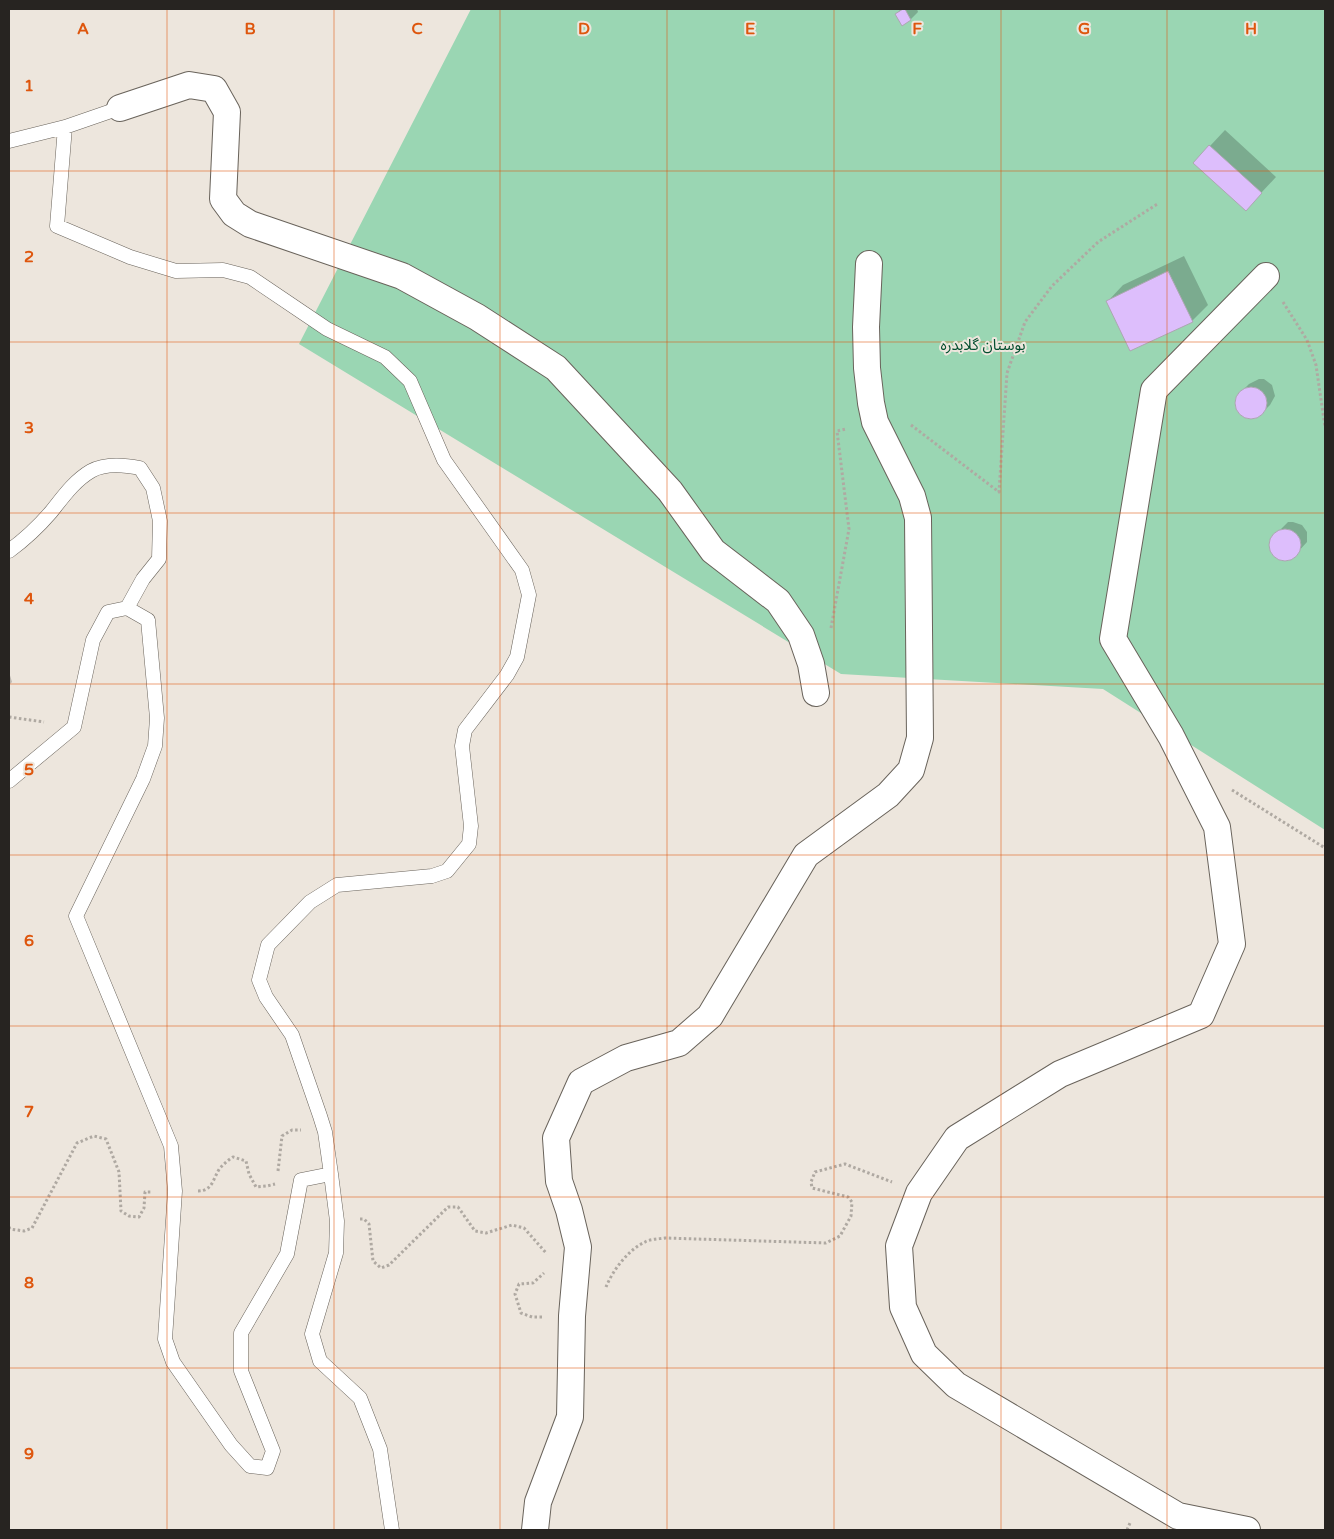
<svg xmlns="http://www.w3.org/2000/svg" width="1334" height="1539" font-family="'Varela Round','Noto Sans Arabic',sans-serif">
<rect width="100%" height="100%" fill="#ede6dd"/>
<path fill="#9ad6b3" d="M471 9H1325V830L1103 689 841 674 299 344Z"/>
<path fill="#0003" d="M901 9H917L918 12 911 19 902 24 896 14Z
M1225 130 1276 177 1261 193 1210 146Z
M1184 256 1208 305 1192 321 1108 301 1123 285Z
M1259 379H1264L1272 385 1275 396 1270 405 1262 413 1253 418H1249L1241 413 1236 401 1241 392 1249 384Z
M1288 522H1293L1302 525 1307 532V542L1296 554 1288 559 1278 558 1274 555 1270 546 1273 537Z
M9 672 12 682 9 685Z"/>
<path fill="#ddbefc" stroke="#aca7b1" d="M903 9H905L911 20 902 26 895 14Z
M1209 145 1262 193 1246 211 1193 163Z
M1168 271 1193 322 1130 351 1106 301Z
M1235 403a16 16 0 1 1 32 0a16 16 0 1 1-32 0Z
M1269 545a16 16 0 1 1 32 0a16 16 0 1 1-32 0Z"/>
<g fill="none" stroke-linecap="round" stroke-linejoin="round">
<g stroke="#69635b" stroke-width="15">
<path id="lane" d="M65 127 57 226 130 257 176 271 223 270 250 277 327 329 385 357 410 381 444 460 522 570 529 595 517 657 507 675 465 730 462 746 471 826 469 844 447 871 432 876 337 885 310 902 268 945 259 980 266 997 292 1035 320 1116 325 1132 331 1174
M9 141 65 127 120 108
M9 551C24 540 39 526 51 512 63 497 74 481 91 471 105 463 125 465 140 468L153 488 160 521 159 559 143 579 127 608
M9 781 74 727 93 640 108 612 127 608 148 620 157 718 155 746 143 779 76 916 171 1146 175 1191 165 1339 173 1362 231 1445 250 1466 267 1468 273 1451 241 1371V1333L287 1254 301 1180 331 1174 337 1221 336 1253 312 1334 320 1361 360 1398 380 1449 392 1530"/>
</g>
<g stroke="#69635b" stroke-width="28">
<path id="street" d="M120 108 189 85 214 89 227 112 223 199 234 214 250 224 402 276 477 317 556 368 670 491 713 551 778 601 801 635 811 664 816 693
M535 1530 538 1502 570 1417 572 1316 578 1247 569 1210 559 1181 556 1138 581 1082 626 1058 679 1043 710 1016 806 855 888 795 911 770 920 738 918 518 912 496 875 422 871 403 867 368 866 327 869 264
M1247 1530 1178 1516 956 1385 924 1354 903 1307 899 1246 919 1193 957 1138 1060 1074 1201 1015 1232 944 1217 827 1171 736 1113 639 1154 390 1266 276"/>
</g>
<path stroke="#afa9a2" stroke-width="3" stroke-dasharray="2.5 2.5" stroke-linecap="butt" d="M1283 302 1307 340 1316 365 1325 427
M911 425 999 492 1007 373 1025 322 1052 286 1098 242 1159 203
M831 628 849 529 837 431 846 429
M9 717 44 722
M1232 790 1325 848
M278 1171 282 1136 292 1130H301
M198 1191C213 1191 213 1178 220 1168 224 1164 228 1160 233 1157L246 1161 249 1174 256 1187 267 1186 275 1184
M360 1219H364L369 1224 373 1261 381 1268 389 1265 448 1207H458L475 1231 486 1233 512 1225 524 1228 547 1254
M9 1227 10 1229 24 1231 32 1228 77 1143 94 1136 106 1139 119 1172 121 1211 129 1216 139 1217 144 1208 145 1192H152
M606 1287C613 1270 628 1250 645 1242 650 1239 658 1239 665 1238L826 1243 840 1236 851 1216 852 1202 848 1197 812 1188 811 1182 815 1172 845 1164 892 1182
M542 1317H532L521 1313 515 1294 519 1284 533 1283 544 1273
M1127 1530 1130 1523"/>
<use href="#lane" stroke="#fff" stroke-width="14"/>
<use href="#street" stroke="#fff" stroke-width="26"/>
</g>
<path fill="none" stroke="#de560d" stroke-width="1" stroke-opacity="0.55" d="M167 9V1530M334 9V1530M500 9V1530M667 9V1530M834 9V1530M1001 9V1530M1167 9V1530M9 171H1325M9 342H1325M9 513H1325M9 684H1325M9 855H1325M9 1026H1325M9 1197H1325M9 1368H1325"/>
<g text-anchor="middle" stroke-width="4" stroke-linejoin="round" paint-order="stroke">
<g font-size="15" fill="#034e2f" stroke="#ede6dd">
<text x="983" y="350">بوستان گلابدره</text>
</g>
</g>
<g font-size="16" text-anchor="middle" font-weight="bold" fill="#de560d" stroke="#ede6dd" stroke-width="4" stroke-linejoin="round" paint-order="stroke">
<text x="83" y="34">A</text>
<text x="250" y="34">B</text>
<text x="417" y="34">C</text>
<text x="584" y="34">D</text>
<text x="750" y="34">E</text>
<text x="917" y="34">F</text>
<text x="1084" y="34">G</text>
<text x="1251" y="34">H</text>
<text x="29" y="91">1</text>
<text x="29" y="262">2</text>
<text x="29" y="433">3</text>
<text x="29" y="604">4</text>
<text x="29" y="775">5</text>
<text x="29" y="946">6</text>
<text x="29" y="1117">7</text>
<text x="29" y="1288">8</text>
<text x="29" y="1459">9</text>
</g>
<rect width="1334" height="1539" fill="none" stroke="#272421" stroke-width="20"/>
</svg>
